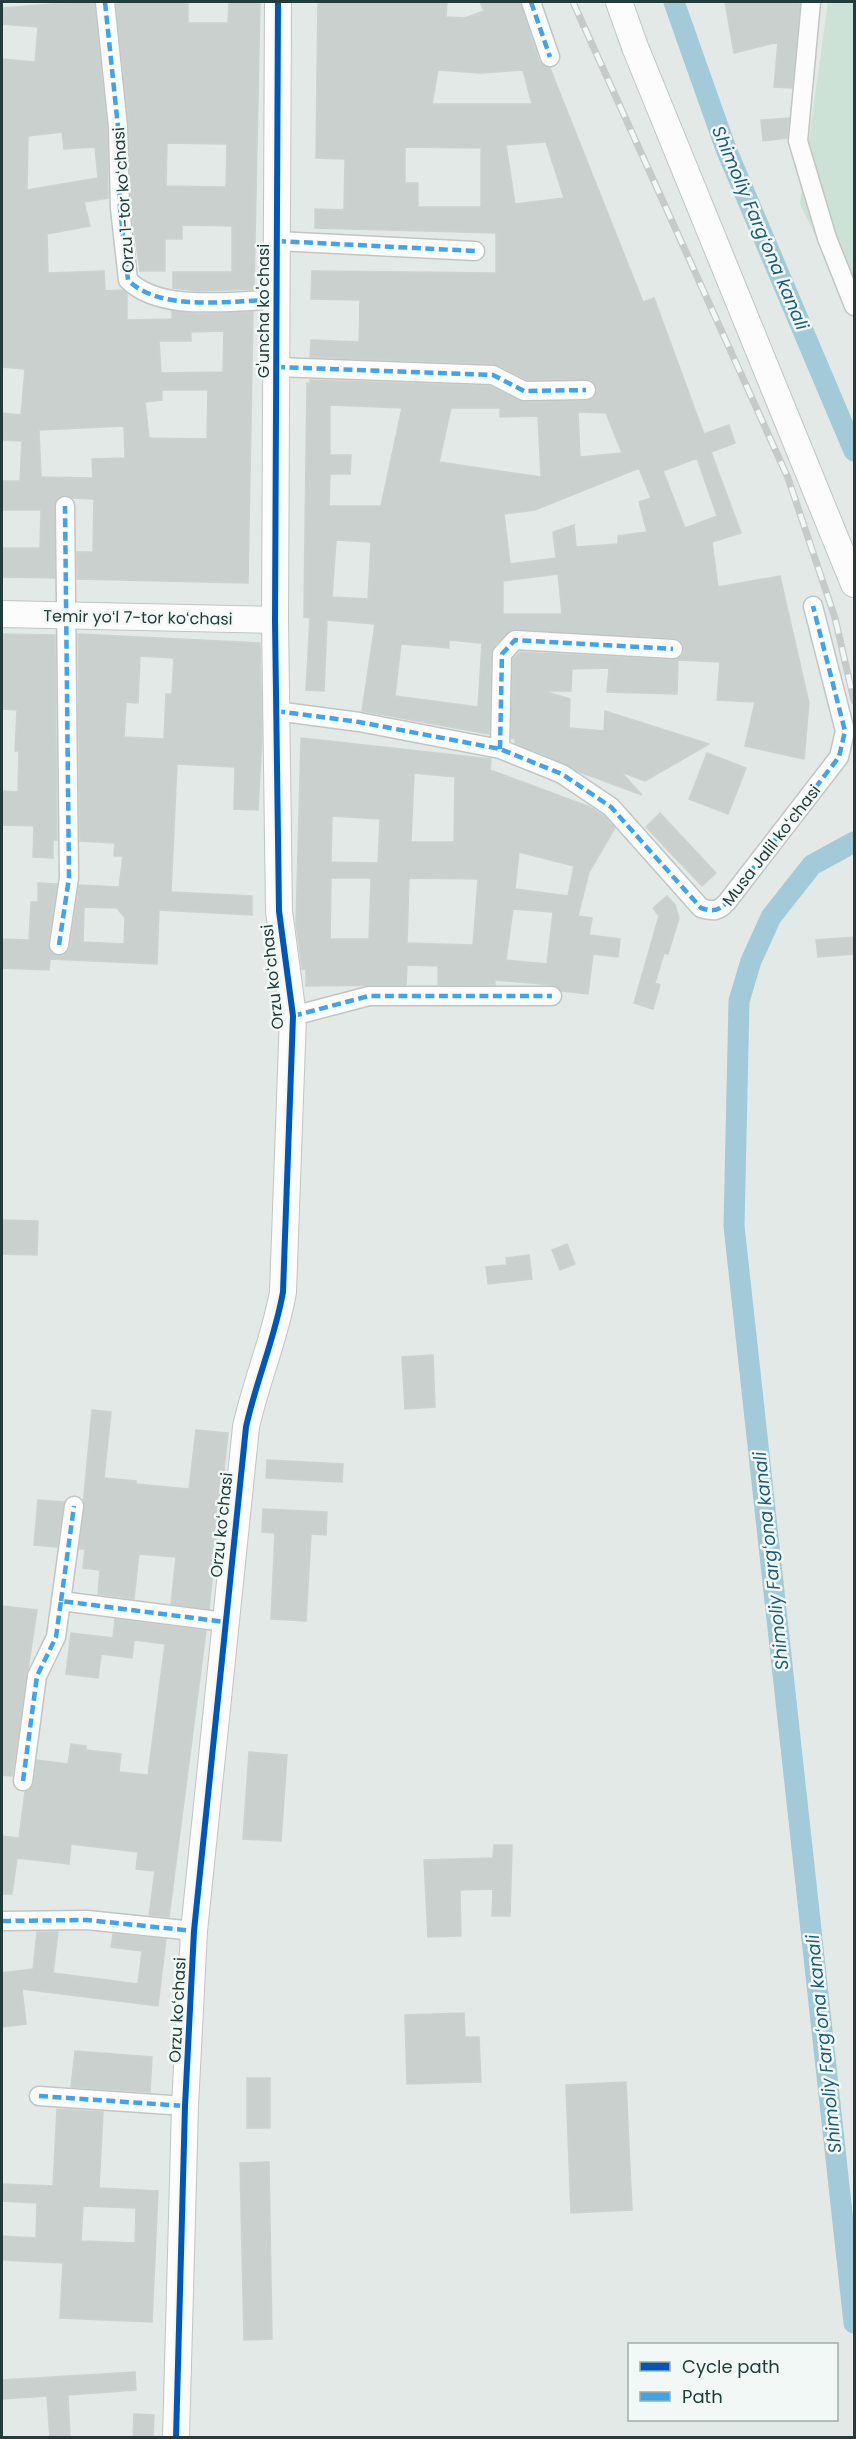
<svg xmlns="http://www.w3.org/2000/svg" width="856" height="2439" font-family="Poppins,sans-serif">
<rect width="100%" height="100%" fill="#e3e9e7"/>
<path fill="#cce2d6" d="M828 2H854V315L800 204Z"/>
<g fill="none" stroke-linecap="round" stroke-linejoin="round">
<path stroke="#a3cad8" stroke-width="21" d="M674 2 726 149 854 451
M854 842 812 865 771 917 751 961 739 1001 734 1226 854 2323"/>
</g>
<path fill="#cad0ce" stroke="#ccd2d0" stroke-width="1.5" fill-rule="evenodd" d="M76 2H94L107 128 108 198 84 202 90 226 47 234 48 273 104 271 105 291 122 290 127 293V320L172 319V311L198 314 253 312 248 583 77 579V552H93L94 499 73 498 65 495 57 498 54 506 55 578 2 577V548H40L41 510H2V481H20L22 441 2 440V413L21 415 25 369 2 367V59L35 62 38 27 2 24V8ZM62 132 64 149 95 147 98 178 27 190 28 136ZM224 331 223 372 161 373 159 341H191V332ZM162 390H208L207 439 149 438 145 402 162 400ZM124 426 125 458 92 459 93 478 41 477 39 430Z
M116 2H188V23H228L229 2H260L254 289 198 291 173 288V272H232V226L182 225V239H165V271H140L131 207 129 126ZM167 143 227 144 226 187 166 186Z
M318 2H447L446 17 465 18 484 11 480 2H520L539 61 550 68 643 302 654 298 704 434 729 425 735 443 711 452 741 533 712 542 718 587 780 576 809 703 804 759 745 746 755 702 717 700 720 662 678 660 677 694 607 692 609 668 572 669 571 691H544L570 699 569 728 604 731 605 711 709 744 645 781 621 772 642 795 577 771 515 743V739L511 738 513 659 520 652 673 660 682 656 684 649 680 640 674 638 510 630 494 646 491 654 489 734 362 711 375 624 327 620 324 691 306 690 310 618 304 617 305 528 307 383 310 384V380L490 386 524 402 587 401 592 399 597 390 591 380H527L493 364 310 357 311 340 359 342 360 300 311 299 312 271 496 273V233L315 228V209L344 210 345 159 316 158ZM438 70 481 73 523 70 532 104H432ZM546 142 564 198 515 204 506 145ZM405 147 481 148V207H418V183H405ZM330 405 402 408 381 506H329L330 474H350L351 455H330ZM451 408H500V417L538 416 541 477 439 462ZM578 412 606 413 622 453 580 457ZM697 458 717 516 685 528 663 471ZM639 468 651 498 639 502 647 532 618 536V544L576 547 574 525 553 532 556 558 510 564 504 514 535 510ZM336 540 371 542 368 599 332 597ZM558 574 562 614H503V581ZM449 640 482 643 478 707 395 696 401 644 449 648Z
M725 2H800L792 88 774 87 778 42 734 53Z
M789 118 787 138 763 141 761 120Z
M2 634 55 635 57 840H53V858L33 857 34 826 2 825V791L18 792 19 751H15L17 710 2 709Z
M78 634 260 643 262 734 258 810 234 809 235 767 177 764 171 892 252 896V915L159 910 157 964 50 959 49 970 2 968V939L29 940 31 902H38V883L57 884 48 944 52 953 58 956 64 955 70 947 79 885 119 887 123 856H114L115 843 80 841ZM140 656 174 658 172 694H166L164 739 124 737 126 702 138 703ZM84 907 117 908 125 918 124 944 83 942Z
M301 738 491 759 490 770 590 807 604 816 615 828 589 872 578 916 592 918 589 935 620 939 618 957 593 954 588 994 562 991 553 985 495 980V985H438V966L407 965 406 985 306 986V969H302L296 924ZM414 773 455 777 454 842H411ZM332 816 380 819 378 863 331 862ZM519 852 574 866 568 896 515 889ZM331 878H371L369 939H330ZM409 878 478 879 473 945 407 943ZM513 909 553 912 547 964 506 960Z
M707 753 746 768 728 814 689 799Z
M660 813 716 873 702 886 646 827Z
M667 896 675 905 679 918 668 954 664 953 655 983 660 985 653 1009 634 1003 659 916 653 908Z
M855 937V954L818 957 816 940Z
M2 1220 38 1221 37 1255 2 1254Z
M567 1244 575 1264 560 1270 552 1250Z
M529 1255 532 1279 488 1284 486 1267 507 1265 506 1258Z
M433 1355 435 1407 405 1409 402 1357Z
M92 1410 111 1412 104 1478 136 1481V1484L189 1489 196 1430 228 1433 209 1609 171 1604 176 1557 139 1554 134 1599 98 1594 100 1570 83 1568 85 1549H79Z
M267 1460 343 1464 342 1482 266 1478Z
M38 1500 64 1502 57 1547 34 1545Z
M263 1509 327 1512 326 1535 311 1534 306 1621 271 1619 275 1533 262 1532Z
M2 1606 37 1610 12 1776 2 1775Z
M115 1619 206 1631 169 1917 149 1915 155 1871 136 1869 138 1852 71 1844 69 1864 17 1858 12 1894H2V1836L19 1838 25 1792 34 1783 37 1760 68 1764 71 1744 86 1746V1750L121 1754 119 1772 148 1775 165 1644 134 1640 132 1658 101 1654 98 1678 66 1674 71 1633 113 1638Z
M249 1752 287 1755 281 1841 243 1839Z
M494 1845H512L510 1916H492L493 1889 460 1890 461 1936 428 1937 424 1860 493 1858Z
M37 1932H58L53 1973 138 1984 142 1951 111 1947 113 1934 166 1939 158 2006 22 1989 26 2024 2 2027V1973L33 1969Z
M464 2013 465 2037H479L481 2082 407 2084 405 2015Z
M75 2051 152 2057 150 2092 71 2087Z
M247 2078H270V2128H247Z
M626 2082 632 2210 571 2213 566 2085Z
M57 2109 103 2112 99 2188 158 2191 152 2322 60 2318 63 2263 2 2260V2236L36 2238 37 2203 2 2201V2184L53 2186ZM83 2206 136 2208 135 2243 81 2241Z
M269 2162 272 2339 244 2340 240 2163Z
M135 2372 136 2390 68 2395 70 2438H50L47 2396 2 2399V2380Z
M134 2414 154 2415 153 2438H133Z"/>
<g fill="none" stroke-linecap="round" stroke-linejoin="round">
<g stroke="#c0c6c4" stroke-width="21">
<path id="street" d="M105 2 118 127 120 208 128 280C161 313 232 300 276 300
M531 2 550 57
M811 2 798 141 827 238 854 306
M277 241 475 251
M276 367 493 375 524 391 586 390
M276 711 359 722 500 749 562 774 611 807 701 908C713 912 719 911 727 902L839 757 845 731 813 606
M500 749 502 654 515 640 673 649
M59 945 69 878 65 506
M293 1016 369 996H552
M61 1601 74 1506
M23 1781 37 1676 56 1637 61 1601 225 1622
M2 1921 87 1920 194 1931
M39 2096 185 2106"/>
</g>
<g stroke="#bfc6c4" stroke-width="28">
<path id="secondary" d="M619 2 635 47 854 584
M2 614 275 620
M176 2438 185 2106 194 1931 246 1427C256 1381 275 1338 283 1292L293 1016 279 911 275 620 278 2"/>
</g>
<use href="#street" stroke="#fbfcfb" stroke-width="18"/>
<use href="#secondary" stroke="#fbfcfb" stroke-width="26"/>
<g stroke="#c6cac9" stroke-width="7">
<path id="rail" d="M573 2 788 478 835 618 854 701"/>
</g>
<use href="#rail" stroke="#f1f8f5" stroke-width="4.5" stroke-dasharray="14" stroke-linecap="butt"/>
<path stroke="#3ea4ec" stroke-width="4.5" stroke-dasharray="9 4.5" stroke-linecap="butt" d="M105 2 118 127 120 208 128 280C161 313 232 300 276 300
M531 2 550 57
M277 241 475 251
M276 367 493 375 524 391 586 390
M276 711 359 722 500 749 562 774 611 807 701 908C713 912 719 911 727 902L839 757 845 731 813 606
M500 749 502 654 515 640 673 649
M59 945 69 878 65 506
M293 1016 369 996H552
M61 1601 74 1506
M23 1781 37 1676 56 1637 61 1601 225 1622
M2 1921 87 1920 194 1931
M39 2096 185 2106"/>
<g stroke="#f1f8f5" stroke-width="10">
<path id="cycleway" d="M176 2438 185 2106 194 1931 246 1427C256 1381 275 1338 283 1292L293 1016 279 911 275 620 278 2"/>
</g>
<use href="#cycleway" stroke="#0057b8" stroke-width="6"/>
</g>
<g text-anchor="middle" stroke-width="5" stroke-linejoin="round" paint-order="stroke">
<g font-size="16" fill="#213c39" stroke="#f1f8f5">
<text transform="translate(123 200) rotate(-94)" y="6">Orzu 1-tor koʻchasi</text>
<text transform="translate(263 311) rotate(-90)" y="6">G'uncha ko'chasi</text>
<text transform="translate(138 617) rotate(1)" y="6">Temir yoʻl 7-tor koʻchasi</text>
<text transform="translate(771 845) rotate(-52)" y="6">Musa Jalil koʻchasi</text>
<text transform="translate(272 977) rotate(-96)" y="6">Orzu koʻchasi</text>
<text transform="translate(221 1525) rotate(-84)" y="6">Orzu koʻchasi</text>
<text transform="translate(177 2010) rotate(-87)" y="6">Orzu koʻchasi</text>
</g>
<g font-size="18" font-style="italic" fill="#1a5c79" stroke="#f1f8f5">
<text transform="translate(760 228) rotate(67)" y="6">Shimoliy Fargʻona kanali</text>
<text transform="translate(771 1561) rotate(-96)" y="6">Shimoliy Fargʻona kanali</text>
<text transform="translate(824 2044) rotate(-96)" y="6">Shimoliy Fargʻona kanali</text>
</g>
</g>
<rect width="856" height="2439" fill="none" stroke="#213c39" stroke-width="6"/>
<rect x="628" y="2343" width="210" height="78" fill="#f1f8f5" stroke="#9eadaa" stroke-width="1.5"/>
<rect x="640" y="2362" width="30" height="9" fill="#0057b8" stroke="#9eadaa" stroke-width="1.5"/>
<text x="682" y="2373" font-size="18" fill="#213c39">Cycle path</text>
<rect x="640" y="2392" width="30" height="9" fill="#3ea4ec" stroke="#9eadaa" stroke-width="1.5"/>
<text x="682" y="2403" font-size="18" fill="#213c39">Path</text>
</svg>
